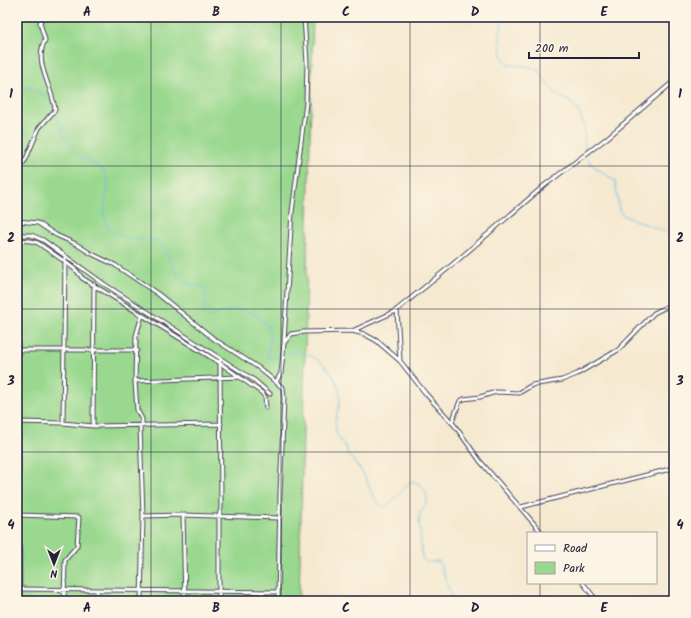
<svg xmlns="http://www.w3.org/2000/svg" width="691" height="618" font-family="Kalam,sans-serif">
<rect width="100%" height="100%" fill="#fcf5e5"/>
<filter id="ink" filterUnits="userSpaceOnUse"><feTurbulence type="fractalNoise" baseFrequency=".025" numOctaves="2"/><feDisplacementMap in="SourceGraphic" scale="8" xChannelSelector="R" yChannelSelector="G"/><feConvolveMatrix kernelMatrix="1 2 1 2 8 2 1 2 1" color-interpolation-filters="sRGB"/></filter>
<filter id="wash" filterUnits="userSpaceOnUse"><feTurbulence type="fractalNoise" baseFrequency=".012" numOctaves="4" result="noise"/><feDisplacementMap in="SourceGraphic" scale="16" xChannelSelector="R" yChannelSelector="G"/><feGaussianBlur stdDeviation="0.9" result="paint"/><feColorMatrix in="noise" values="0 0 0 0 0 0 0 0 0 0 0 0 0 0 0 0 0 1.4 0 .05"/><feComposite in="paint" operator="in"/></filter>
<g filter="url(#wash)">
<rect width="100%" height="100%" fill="#f5e9d0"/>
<path fill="#99d88e" stroke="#5e7d64" d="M17 17H313L299 601H17Z"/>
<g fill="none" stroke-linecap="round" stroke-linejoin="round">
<path stroke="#66bde3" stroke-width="1" d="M502 17C501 34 496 50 508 65L526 66 538 70 556 94 570 102 577 108 584 125 585 153
M17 72 21 85 47 96 52 104
M55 111C61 127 67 147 82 158 88 162 99 165 103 170 113 183 104 199 104 212 104 239 140 241 158 241 170 252 175 280 188 284 193 286 198 285 204 286L206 302 203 312 206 316C216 317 220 312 229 310 245 307 269 317 270 335 270 342 268 349 268 356L271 358 281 356
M586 156 591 164 615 181 619 210 624 216 674 235
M286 353C312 346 339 372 340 398 340 409 333 419 336 431 337 438 342 441 345 446 347 449 347 452 348 455 353 461 359 466 363 474 369 484 372 497 380 506L384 508C392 502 403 490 410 482L413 481C422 484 430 494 426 504 424 509 419 512 419 518L422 558 426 562 439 561 453 601"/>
</g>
</g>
<g filter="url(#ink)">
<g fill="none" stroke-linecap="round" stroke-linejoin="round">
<g stroke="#424051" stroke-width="5">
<path id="minor" d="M17 172 26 159 39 128 55 110C53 87 33 63 45 40L40 23 42 17
M17 221 38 223 56 235 76 244 90 253 115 265 158 294 214 339 259 368 283 388 284 398 280 494 278 601
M17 235H31L43 240 104 284 254 380 270 394
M17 240 20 601
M17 240 31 241 38 243 64 261 77 271 82 278 220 363 262 393 265 397 266 408
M397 310 400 361
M142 315 136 336 135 381 137 410 142 419V426
M352 331 364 334 377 341 400 361 426 394 455 426 480 461 542 533
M284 341 292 212 306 103 307 63 304 17
M18 350H137
M135 381 239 377
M276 382 281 373 284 343 291 334 304 332 352 331 394 312 452 265 545 185 607 138 674 81
M17 422 63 423 93 426 221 424
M452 422 460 401 464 399 480 397 496 392 519 393 532 385 562 380 577 374 618 350 654 313 674 303
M63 423 65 259
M93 426 94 284
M140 426 143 516 141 601
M521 507 674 468
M17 515 79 517 77 546 65 560 64 601
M183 515 185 601
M143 516 183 515 280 518
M583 583 597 601
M17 589 278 592
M97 601V590
M219 601V516L221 508 220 361
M262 601V592"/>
</g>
<use href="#minor" stroke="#fff" stroke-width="3"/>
</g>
</g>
<path fill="none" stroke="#22223b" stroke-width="1" stroke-opacity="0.55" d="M151 17V601M281 17V601M410 17V601M540 17V533M17 166H674M17 309H674M17 452H674M540 583V601"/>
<rect width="691" height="618" fill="none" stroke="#fcf5e5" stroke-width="44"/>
<rect x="527" y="532" width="130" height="52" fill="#fcf5e5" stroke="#a5a1a1"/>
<rect x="535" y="545" width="20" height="6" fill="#ffffff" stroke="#a5a1a1"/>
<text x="563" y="552" font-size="12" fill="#22223b">Road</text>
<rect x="535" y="562" width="20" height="12" fill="#99d88e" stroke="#a5a1a1"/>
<text x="563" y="572" font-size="12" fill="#22223b">Park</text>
<g transform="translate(54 564) rotate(180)" stroke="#fcf5e5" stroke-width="3" paint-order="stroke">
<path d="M0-3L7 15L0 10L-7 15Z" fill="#22223b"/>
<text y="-6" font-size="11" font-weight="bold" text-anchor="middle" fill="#22223b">N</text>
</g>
<path d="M529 52v6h110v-6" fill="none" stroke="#22223b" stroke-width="2"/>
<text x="535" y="52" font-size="12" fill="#22223b" stroke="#fcf5e5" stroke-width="3" paint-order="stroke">200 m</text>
<rect x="22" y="22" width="647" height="574" fill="none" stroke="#22223b" stroke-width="1.5"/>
<g font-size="13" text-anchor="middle" font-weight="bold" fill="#22223b">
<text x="87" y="16">A</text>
<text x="216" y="16">B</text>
<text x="346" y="16">C</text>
<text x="475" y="16">D</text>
<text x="604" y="16">E</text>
<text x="11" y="98">1</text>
<text x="680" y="98">1</text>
<text x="11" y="242">2</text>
<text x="680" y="242">2</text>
<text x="11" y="385">3</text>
<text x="680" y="385">3</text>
<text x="11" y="529">4</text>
<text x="680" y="529">4</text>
<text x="87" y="612">A</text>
<text x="216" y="612">B</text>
<text x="346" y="612">C</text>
<text x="475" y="612">D</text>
<text x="604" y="612">E</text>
</g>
</svg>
